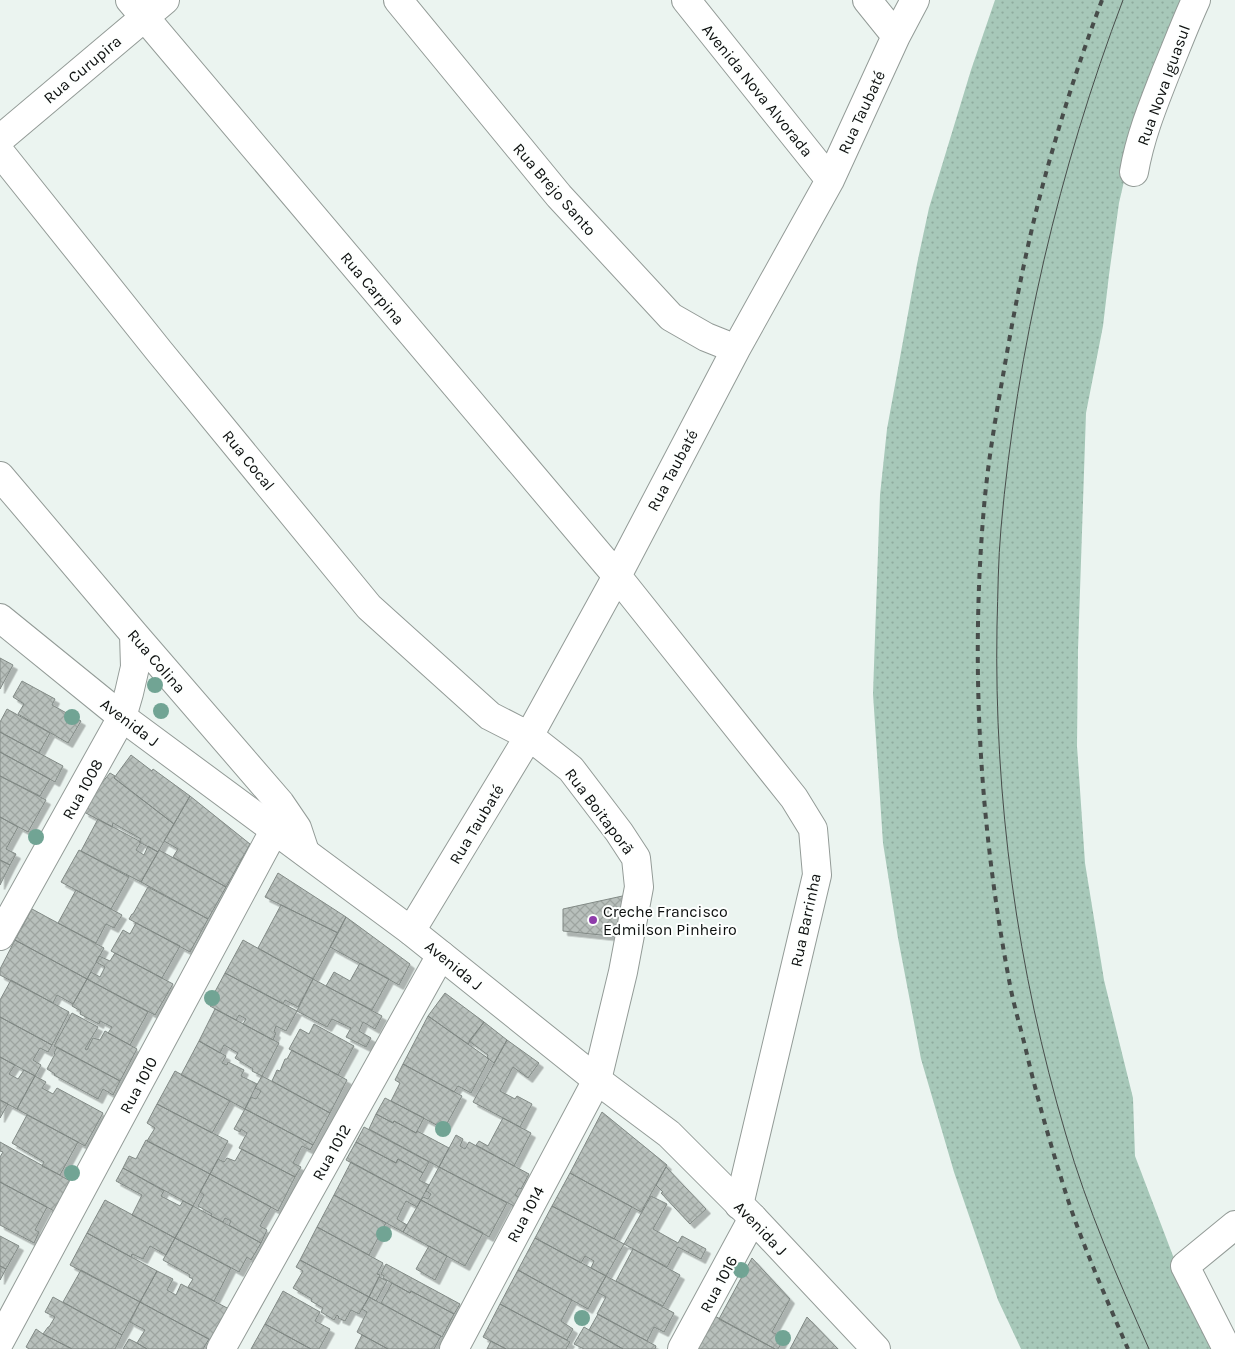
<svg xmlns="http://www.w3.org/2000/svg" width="1235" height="1349" font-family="Karla,sans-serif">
<defs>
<pattern id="green-dots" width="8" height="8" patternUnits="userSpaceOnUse" patternTransform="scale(1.25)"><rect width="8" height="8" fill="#a7c8b9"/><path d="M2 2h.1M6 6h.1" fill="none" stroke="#8fab9e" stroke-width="1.8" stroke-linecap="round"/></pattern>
<pattern id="building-cross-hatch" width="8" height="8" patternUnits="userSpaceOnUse" patternTransform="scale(1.25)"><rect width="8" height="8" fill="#b8c0bc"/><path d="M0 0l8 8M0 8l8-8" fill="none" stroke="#9da4a0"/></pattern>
<filter id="shadow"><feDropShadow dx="4.5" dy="4.5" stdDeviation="0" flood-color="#0004"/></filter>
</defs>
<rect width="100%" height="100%" fill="#ebf4f0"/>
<path fill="url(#green-dots)" d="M995 0H1187L1131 151 1119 203 1109 275 1103 326 1086 413 1078 650 1077 746 1085 863 1104 980 1133 1098 1135 1156 1189 1298 1213 1349H1021L998 1300 954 1172 921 1059 898 938 883 843 873 694 880 495 887 429 917 264 929 208 971 70Z"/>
<path fill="url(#building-cross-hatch)" stroke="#818985" filter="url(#shadow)" d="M0 658 13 665 0 689Z
M22 681 55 699 52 705 81 721 68 743 18 714 24 704 13 697Z
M7 709 50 733 39 753 0 732V722Z
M0 732 63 766 55 782 0 752Z
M0 752 50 779 40 796 0 776Z
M131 755 152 771 153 769 190 796 174 824 114 778Z
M110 773 115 776 114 778 174 824 158 852 139 842 141 839 113 823 112 827 84 812 97 789Z
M0 776 46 800 28 832 0 817Z
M190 796 250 844 226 887 173 857 178 849 164 841Z
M0 817 18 827 6 849 16 854 10 865 0 860Z
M98 819 141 842 136 850 144 855 148 846 158 852 141 882 81 851Z
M79 850 129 877 111 909 61 882Z
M159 850 226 887 208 919 141 882Z
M0 860 10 865 0 885Z
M278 873 346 917 338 933 265 897Z
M148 887 208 919 190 952 129 919 132 914H133Z
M76 890 122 915 114 928 106 924 96 943 58 923Z
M627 895 620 937 563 931V909Z
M281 905 338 933 313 979 258 948Z
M32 909 104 948 87 979 15 940Z
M346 917 410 964 399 985 330 947Z
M136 923 180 946 162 978 111 951 123 930 130 934Z
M15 940 87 979 73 1004 57 995 53 1003 0 975V969Z
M243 940 313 979 298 1007 285 1000 283 1004 225 973Z
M115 953 173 984 155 1015 87 979 91 972 100 977 105 967 96 962 99 956 110 961Z
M360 963 389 979 372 1010 326 986 334 972 350 981Z
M225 973 297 1011 286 1031 276 1026 274 1032 276 1033 273 1040 243 1024 246 1019 239 1015 236 1020 210 1006 212 1002 210 1001Z
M87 979 148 1012 130 1045 108 1033 112 1027 100 1021 99 1024 80 1014 81 1011 72 1006Z
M313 979 382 1016 375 1029 363 1022 359 1031 371 1038 366 1047 346 1037 351 1028 332 1019 327 1027 297 1011Z
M11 980 69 1012 52 1045 0 1017V1000Z
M445 993 484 1022 468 1044 428 1016Z
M215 1009 279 1043 262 1076 252 1071 253 1069 235 1058 238 1053 224 1045 220 1053 199 1041Z
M72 1013 98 1027 85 1049 87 1050 93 1038 100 1040 105 1031 137 1049 120 1081 54 1046Z
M428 1016 489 1059 471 1093 458 1086 454 1092 403 1064Z
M0 1017 52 1045 48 1052 40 1048 33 1060 41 1065 35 1076 0 1057Z
M484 1022 507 1040 494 1063 487 1058 488 1055 469 1041Z
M314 1024 354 1046 338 1075 289 1049 300 1029 309 1034Z
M507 1040 539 1063 528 1078 513 1067 500 1091 515 1099 517 1096 532 1104 520 1127 473 1102Z
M199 1041 226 1056 222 1063 227 1065 228 1062 244 1070 241 1076 257 1084 245 1109 181 1075Z
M57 1047 120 1081 113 1095 103 1089 98 1099 54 1075 55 1074 47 1069 55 1054 54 1053Z
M292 1050 347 1080 330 1113 272 1081 277 1070 280 1071 285 1059H287Z
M0 1057 15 1065 9 1074 18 1079 24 1070 35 1076 17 1109 0 1100Z
M403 1064 462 1096 444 1129 391 1101 400 1083 395 1080Z
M175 1071 230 1101 212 1133 157 1104Z
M35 1076 46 1082 42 1088 53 1094 57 1088 103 1113 85 1146 17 1109Z
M262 1076 330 1113 313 1145 245 1109 251 1097 256 1099 261 1091 255 1088Z
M385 1098 424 1118 416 1133 394 1121 393 1123 376 1114Z
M0 1100 8 1104 0 1118Z
M157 1104 228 1141 210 1174 147 1141 155 1128 147 1123Z
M245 1109 313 1145 310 1150 302 1146 293 1163 301 1167 295 1177 239 1148 247 1133 241 1129 240 1132 234 1129Z
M602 1112 667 1165 641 1212 570 1173Z
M376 1114 393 1123 394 1121 416 1133 417 1131 449 1148 439 1167 369 1129Z
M27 1115 78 1142 60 1175 42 1166 44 1162 12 1143Z
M503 1118 531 1133 514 1166 476 1145 479 1141 488 1146Z
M364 1127 429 1162 423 1173 398 1159 396 1163 356 1142Z
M456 1135 463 1139 460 1146 465 1149 469 1142 529 1174 521 1189 519 1188 515 1195 519 1197 514 1206 439 1167Z
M146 1140 210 1174 193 1206 123 1168 129 1156 136 1159Z
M0 1142 72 1182 56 1212 0 1182V1157L3 1152 0 1151Z
M356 1142 396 1163 398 1159 423 1173 419 1180 429 1185 421 1200 346 1160Z
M242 1149 295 1177 278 1211 210 1174 218 1159 224 1162 227 1158 235 1161Z
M351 1162 421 1200 417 1207 406 1201 397 1219 407 1225 403 1232 334 1195Z
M439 1167 507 1203 489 1237 421 1200 423 1197 428 1199 431 1194 426 1191Z
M666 1167 706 1209 690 1224 661 1193 663 1192 656 1185Z
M123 1168 164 1191 161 1196 180 1206 183 1201 193 1206 175 1238 132 1215 142 1195 116 1181Z
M570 1173 632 1207 614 1239 552 1206Z
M210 1174 271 1207 260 1226 267 1230 261 1243 229 1225 231 1221 225 1218 223 1222 211 1216 212 1214 198 1206 204 1195 200 1192Z
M0 1182 47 1207 35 1230 39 1232 34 1243 0 1225Z
M334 1195 386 1223 369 1255 317 1227Z
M651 1196 667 1204 653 1229 678 1243 682 1236 706 1249 701 1259 678 1247 667 1267 624 1244Z
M105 1200 175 1238 166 1255 150 1246 143 1259 132 1254 131 1257 87 1233Z
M421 1200 483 1233 465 1266 403 1232Z
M193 1206 261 1243 251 1260 247 1257 239 1272 175 1238Z
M552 1206 624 1244 606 1276 591 1268 594 1261 585 1256 581 1263 535 1238Z
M317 1227 383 1263 377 1274 380 1275 369 1297 300 1260Z
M87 1233 157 1271 140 1302 70 1265Z
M0 1236 19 1246 6 1269 0 1266Z
M175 1238 231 1268 214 1301 188 1287 193 1279 189 1277 190 1275 163 1260Z
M535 1238 606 1276 588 1309 518 1270Z
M429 1246 447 1256 435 1280 416 1269Z
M633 1249 680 1275 663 1306 616 1281Z
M752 1258 790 1299 772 1332 784 1338 778 1349H775L719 1319Z
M300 1260 369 1297 359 1314 351 1310 345 1321 338 1318 339 1317 337 1315 334 1320 321 1312 323 1308 311 1301 312 1299 293 1288 303 1271 296 1267Z
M386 1264 460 1304 454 1314 411 1291 410 1293 383 1278 384 1276 381 1274Z
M0 1266 6 1269 0 1280Z
M81 1270 140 1302 122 1335 63 1302Z
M518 1270 572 1300 561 1321 573 1329 567 1340 500 1304Z
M157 1271 173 1279 167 1290 176 1295 181 1284 231 1310 214 1342 140 1302Z
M606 1276 674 1313 664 1332 654 1327 647 1341 597 1314 606 1297 597 1292Z
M379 1277 387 1281 376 1301 369 1297Z
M392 1283 410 1293 411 1291 454 1314 442 1337 381 1303Z
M283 1291 320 1312 315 1321 330 1329 319 1349H311L265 1324Z
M53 1297 122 1335 115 1349H72L43 1334 48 1327H49L55 1317 45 1312Z
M369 1297 441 1336 434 1349H388L357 1332 367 1312 362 1309Z
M140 1302 209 1339 203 1349H147L137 1343 145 1330 130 1322Z
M500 1304 570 1342 566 1349H506L483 1337Z
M598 1314 656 1346 655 1349H623L589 1330Z
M713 1315 775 1349H695Z
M807 1317 838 1349H790Z
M265 1324 311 1349H251Z
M584 1327 589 1330 623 1349H584L574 1344Z
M36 1329 43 1334 72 1349H29L26 1347Z
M362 1335 388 1349H355Z
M129 1339 137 1343 147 1349H123Z
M491 1341 506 1349H487Z"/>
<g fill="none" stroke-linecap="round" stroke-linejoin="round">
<g stroke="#939b97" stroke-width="30">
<path id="minor" d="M130 0 617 576 794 798 813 829 817 875 739 1205
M398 0 559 196 671 317 706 337 736 349
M686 0 830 180
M867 0 896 36
M0 139 165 0
M0 152 159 351 369 607 490 716 529 736 571 769 619 832 636 858 639 887 623 972 597 1080 454 1349
M1134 172C1140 137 1153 105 1166 72 1176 48 1185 24 1196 0
M0 476 134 634 280 803 297 828 305 852
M411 931 529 736 617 576 736 349 830 180 896 36 915 0
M0 936 122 717 129 693 135 667 134 634
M0 1341 275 829
M221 1349 441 955
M682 1349 753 1218
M1227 1349 1185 1266 1235 1225"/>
</g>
<g stroke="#939b97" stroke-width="30">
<path id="tertiary" d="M0 618 122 717 411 931 597 1080 669 1134 753 1218 876 1349"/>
</g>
<use href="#minor" stroke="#fff" stroke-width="28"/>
<use href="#tertiary" stroke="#fff" stroke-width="28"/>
<path stroke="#484d4b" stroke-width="1" d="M1123 0C1059 169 1017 348 1001 528 998 561 998 593 997 626 994 798 1017 970 1066 1135 1087 1208 1118 1279 1149 1349"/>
<path stroke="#484d4b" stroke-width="4" stroke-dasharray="6 6" stroke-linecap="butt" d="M1102 0C1084 48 1068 96 1054 145 1032 219 1017 294 1004 370 996 415 988 461 984 507 970 667 980 829 1010 985 1014 1006 1020 1026 1025 1046 1037 1098 1052 1150 1068 1200 1085 1251 1107 1300 1128 1349"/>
</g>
<g fill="#71a494">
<circle cx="155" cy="685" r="8"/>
<circle cx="161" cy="711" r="8"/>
<circle cx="72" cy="717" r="8"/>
<circle cx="36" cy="837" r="8"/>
<circle cx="212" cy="998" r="8"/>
<circle cx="443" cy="1129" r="8"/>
<circle cx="72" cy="1173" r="8"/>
<circle cx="384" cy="1234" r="8"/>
<circle cx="741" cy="1270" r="8"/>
<circle cx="582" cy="1318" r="8"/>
<circle cx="783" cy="1338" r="8"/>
</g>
<circle fill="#8f3cab" stroke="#fdfffe" stroke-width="2" cx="593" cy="920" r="5"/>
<g text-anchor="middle" stroke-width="4" stroke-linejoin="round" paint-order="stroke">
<g font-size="16" fill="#0c0f0e" stroke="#fdfffe">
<text transform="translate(82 69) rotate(-40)" y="6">Rua Curupira</text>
<text transform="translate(1163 85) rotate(-70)" y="6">Rua Nova Iguasul</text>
<text transform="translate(758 90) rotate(51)" y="6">Avenida Nova Alvorada</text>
<text transform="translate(861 112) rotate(-65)" y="6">Rua Taubaté</text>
<text transform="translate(555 189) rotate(49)" y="6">Rua Brejo Santo</text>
<text transform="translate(373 288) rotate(50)" y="6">Rua Carpina</text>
<text transform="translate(249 460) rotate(51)" y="6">Rua Cocal</text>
<text transform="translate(672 470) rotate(-62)" y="6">Rua Taubaté</text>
<text transform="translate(157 661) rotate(49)" y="6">Rua Colina</text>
<text transform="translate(130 722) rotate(37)" y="6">Avenida J</text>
<text transform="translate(82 789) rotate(-61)" y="6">Rua 1008</text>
<text transform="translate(600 811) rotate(53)" y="6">Rua Boitaporã</text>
<text transform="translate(476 824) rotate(-59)" y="6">Rua Taubaté</text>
<text transform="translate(805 920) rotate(-78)" y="6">Rua Barrinha</text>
<text transform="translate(454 965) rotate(39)" y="6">Avenida J</text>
<text transform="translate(138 1085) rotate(-62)" y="6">Rua 1010</text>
<text transform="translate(331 1152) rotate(-61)" y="6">Rua 1012</text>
<text transform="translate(525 1214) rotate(-62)" y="6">Rua 1014</text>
<text transform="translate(761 1228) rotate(46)" y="6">Avenida J</text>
<text transform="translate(718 1284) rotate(-62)" y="6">Rua 1016</text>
</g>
<g font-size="16" fill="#0c0f0e" stroke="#fdfffe" text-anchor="start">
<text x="603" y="917">Creche Francisco<tspan x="603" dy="18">Edmilson Pinheiro</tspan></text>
</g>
</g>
</svg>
